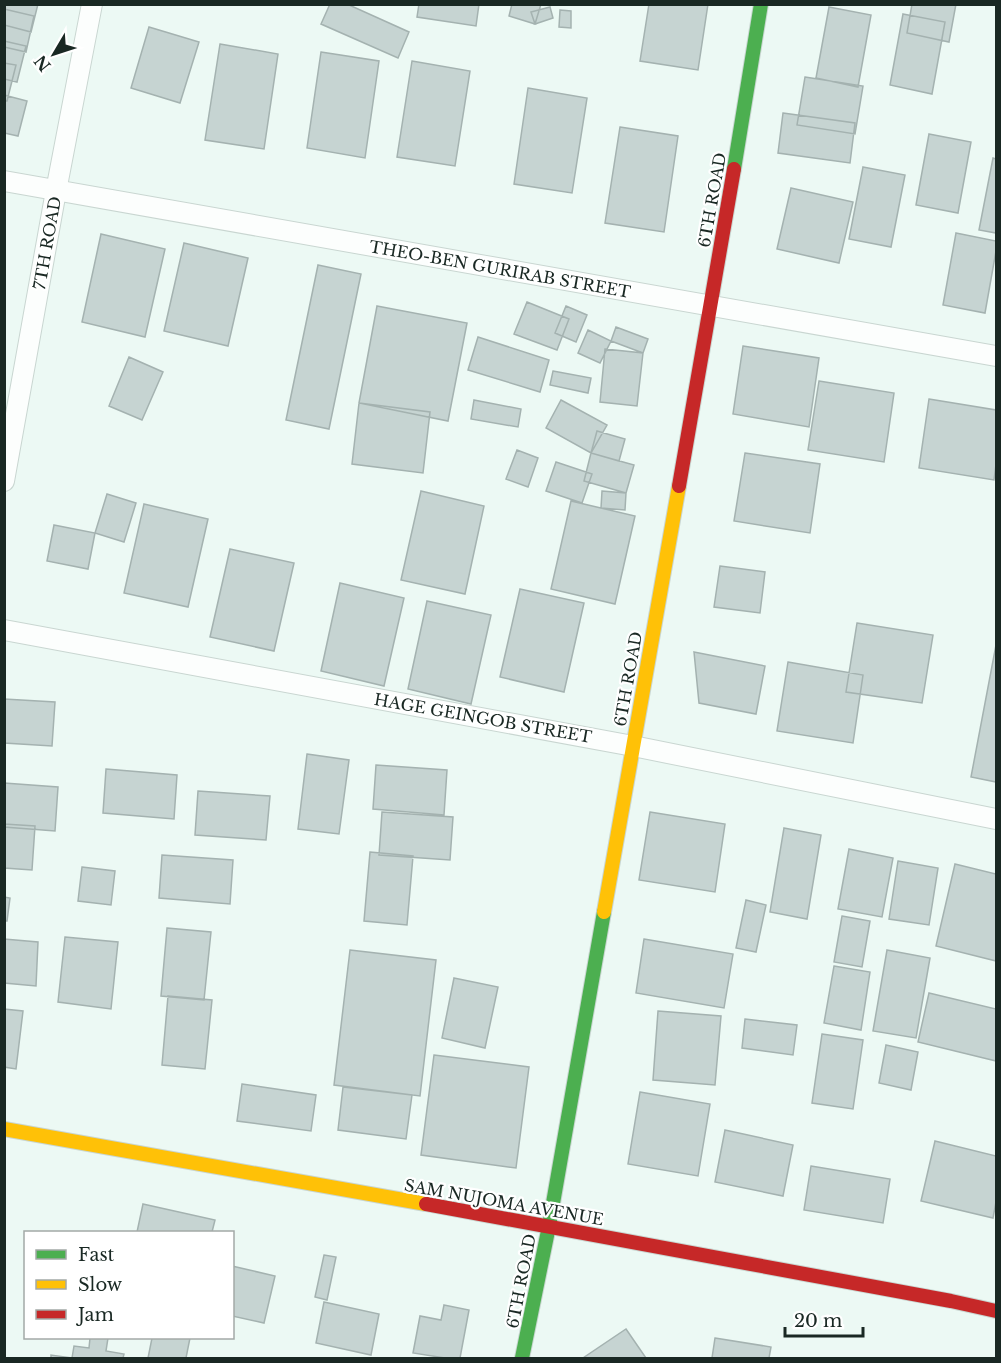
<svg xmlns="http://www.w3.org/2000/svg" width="1001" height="1363" font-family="'Libre Baskerville',serif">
<rect width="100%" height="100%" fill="#ecf9f4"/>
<path fill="#c6d4d2" stroke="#a4b2b0" stroke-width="1.5" d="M4 4H38L31 32 4 25Z
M330 4H347L409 32 398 58 321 24Z
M419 4H479L476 26 417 17Z
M512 4H541L535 24 509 16Z
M649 4H708L698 70 640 61Z
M912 4H956L949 42 907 33Z
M550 7 553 18 535 24 531 12Z
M829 7 871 15 858 87 816 78Z
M4 9 34 16 26 52 4 47Z
M560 10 571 11V28L559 27Z
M903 14 945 22 932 94 890 85Z
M149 27 199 42 180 103 131 88Z
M4 41 26 46 17 82 4 79Z
M220 44 278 54 264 149 205 140Z
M321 52 379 61 365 158 307 148Z
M412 61 470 71 455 166 397 157Z
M4 63 16 65 7 101H4Z
M805 77 863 86 855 134 797 125Z
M528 88 587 98 572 193 514 184Z
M4 95 27 101 18 136 4 133Z
M783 113 855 123 850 163 778 153Z
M620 127 678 136 664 232 605 223Z
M929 134 971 142 958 213 916 205Z
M993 158 996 159V233L979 230Z
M863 167 905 175 891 247 849 239Z
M791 188 853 202 839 263 777 249Z
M956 233 996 241V251L985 313 943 305Z
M101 234 165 249 145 337 82 322Z
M184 243 248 258 228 346 164 331Z
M318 265 361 274 329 429 286 420Z
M527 302 569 319 557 350 514 334Z
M377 306 467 323 448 421 359 403Z
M566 306 587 315 576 342 555 333Z
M616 327 648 339 643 353 611 341Z
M588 330 611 341 600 363 578 353Z
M478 337 549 360 540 392 468 370Z
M743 346 819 358 809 427 733 414Z
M605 349 643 353 637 406 600 402Z
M129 357 163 372 142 420 109 406Z
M553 371 591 378 588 393 550 385Z
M819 381 894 393 884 462 808 450Z
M929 399 996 410V464L994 480 919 468Z
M474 400 521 409 518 427 471 419Z
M561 400 607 425 591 453 546 428Z
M359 403 430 412 423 473 352 464Z
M597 431 625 439 619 461 591 453Z
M517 450 538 458 528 487 506 479Z
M591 453 634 465 626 493 584 481Z
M745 453 820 464 810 533 734 521Z
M556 462 592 474 582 503 546 491Z
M421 491 484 506 465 594 401 580Z
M602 491 626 493 625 510 601 508Z
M107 494 136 503 124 542 95 533Z
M571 501 635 516 615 604 551 589Z
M144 504 208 519 188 607 124 593Z
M54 525 95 533 88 569 47 561Z
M230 549 294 563 274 651 210 637Z
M720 566 765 572 760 613 714 607Z
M340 583 404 598 384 686 321 671Z
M520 589 584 603 564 692 500 677Z
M427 601 491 615 471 704 408 689Z
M857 623 933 635 922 703 846 692Z
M996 645V782L971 777Z
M694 652 765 666 756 714 699 703Z
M788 662 863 675 853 743 777 731Z
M4 699 55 702 52 746 4 743Z
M307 754 349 760 339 834 298 829Z
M376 765 447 770 444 815 373 809Z
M106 769 177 775 174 819 103 813Z
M4 783 58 787 55 831 4 827Z
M198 791 270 796 266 840 195 835Z
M382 812 453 817 450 860 379 855Z
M650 812 725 824 715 892 639 880Z
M4 824 35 826 32 870 4 868Z
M784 828 821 835 807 919 770 912Z
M849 849 893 858 882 917 838 909Z
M370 852 413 856 407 925 364 921Z
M162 855 233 860 230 904 159 898Z
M898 861 938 868 929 925 889 919Z
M955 864 996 874V961L936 946Z
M82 867 115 871 111 905 78 901Z
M4 897 10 898 7 921H4Z
M746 900 766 905 756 952 736 948Z
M842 916 870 921 862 967 834 962Z
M167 928 211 932 204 1000 161 996Z
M65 937 118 942 111 1009 58 1002Z
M4 939 38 942 36 986 4 983Z
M644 939 733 954 724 1008 636 993Z
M350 950 436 960 420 1096 334 1085Z
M887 950 930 958 916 1038 873 1031Z
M834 966 870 972 861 1030 824 1023Z
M454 978 498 987 485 1048 442 1038Z
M929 993 996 1009V1061L918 1042Z
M168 996 212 1000 205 1069 162 1065Z
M4 1009 23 1011 16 1069 4 1067Z
M658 1011 721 1016 715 1085 653 1080Z
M745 1019 797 1025 793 1055 742 1048Z
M822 1034 863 1040 853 1109 812 1103Z
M886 1045 918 1052 911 1090 879 1083Z
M434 1055 529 1067 516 1168 421 1155Z
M242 1084 316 1095 311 1131 237 1121Z
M343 1087 412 1095 406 1139 338 1130Z
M640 1092 710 1104 698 1176 628 1164Z
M725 1130 793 1145 783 1196 715 1182Z
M935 1141 996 1156V1202L993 1218 921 1201Z
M811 1166 890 1179 883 1223 804 1210Z
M143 1204 215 1220 212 1232H137Z
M324 1255 336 1257 327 1300 315 1297Z
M232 1266 275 1276 264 1323 232 1316Z
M324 1302 379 1314 371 1355 316 1343Z
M444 1305 469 1310 460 1358H445L413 1353 420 1316 441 1320Z
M626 1329 646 1358H583Z
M90 1338H108L106 1351 124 1354 123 1358H51V1355L72 1358 74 1346 89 1348Z
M152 1338H190L186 1358H148Z
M715 1338 771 1347 769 1358H712Z"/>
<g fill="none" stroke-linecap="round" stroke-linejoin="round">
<g stroke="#c9d6d1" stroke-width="22">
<path id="street" d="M4 181 996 356
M4 481 56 191 92 4
M4 630 633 746 996 819"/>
</g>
<g stroke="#c9d6d1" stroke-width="16">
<path id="fast" d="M734 169 761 4
M522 1358 549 1226 604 912"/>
</g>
<g stroke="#c9d6d1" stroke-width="16">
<path id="slow" d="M604 912 679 486
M4 1129 426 1204"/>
</g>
<g stroke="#c9d6d1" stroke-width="16">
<path id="jam" d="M679 486 734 169
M426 1204 951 1301 996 1311"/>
</g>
<use href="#street" stroke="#fcfefd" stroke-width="20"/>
<use href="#fast" stroke="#4caf50" stroke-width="14"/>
<use href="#slow" stroke="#ffc107" stroke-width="14"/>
<use href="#jam" stroke="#c62828" stroke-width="14"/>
</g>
<g text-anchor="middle" stroke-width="4.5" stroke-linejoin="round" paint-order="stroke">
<g font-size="16" fill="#192823" stroke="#fff">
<text transform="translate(712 200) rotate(-80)" y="6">6TH ROAD</text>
<text transform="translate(47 243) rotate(-80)" y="6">7TH ROAD</text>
<text transform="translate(500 269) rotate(10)" y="6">THEO-BEN GURIRAB STREET</text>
<text transform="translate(628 679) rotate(-80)" y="6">6TH ROAD</text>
<text transform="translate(483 718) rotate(10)" y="6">HAGE GEINGOB STREET</text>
<text transform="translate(504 1202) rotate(10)" y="6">SAM NUJOMA AVENUE</text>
<text transform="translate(521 1281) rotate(-79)" y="6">6TH ROAD</text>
</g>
</g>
<rect width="1001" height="1363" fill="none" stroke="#192823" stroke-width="12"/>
<rect x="24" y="1231" width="210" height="108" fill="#ffffff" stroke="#a3a9a7" stroke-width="1.5"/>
<rect x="36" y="1250" width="30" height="9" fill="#4caf50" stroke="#a3a9a7" stroke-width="1.5"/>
<text x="78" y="1261" font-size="18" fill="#192823">Fast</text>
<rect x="36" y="1280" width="30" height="9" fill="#ffc107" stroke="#a3a9a7" stroke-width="1.5"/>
<text x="78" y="1291" font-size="18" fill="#192823">Slow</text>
<rect x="36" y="1310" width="30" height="9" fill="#c62828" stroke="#a3a9a7" stroke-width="1.5"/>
<text x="78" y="1321" font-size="18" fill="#192823">Jam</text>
<g transform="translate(54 54) rotate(231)" stroke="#ffffff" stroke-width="4.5" paint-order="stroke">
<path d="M0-4.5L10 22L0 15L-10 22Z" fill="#192823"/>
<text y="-9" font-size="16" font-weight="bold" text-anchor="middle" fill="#192823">N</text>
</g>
<path d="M785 1327v9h78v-9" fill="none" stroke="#192823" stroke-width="3"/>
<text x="794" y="1327" font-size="18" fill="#192823" stroke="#ffffff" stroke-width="4.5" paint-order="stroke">20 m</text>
</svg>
